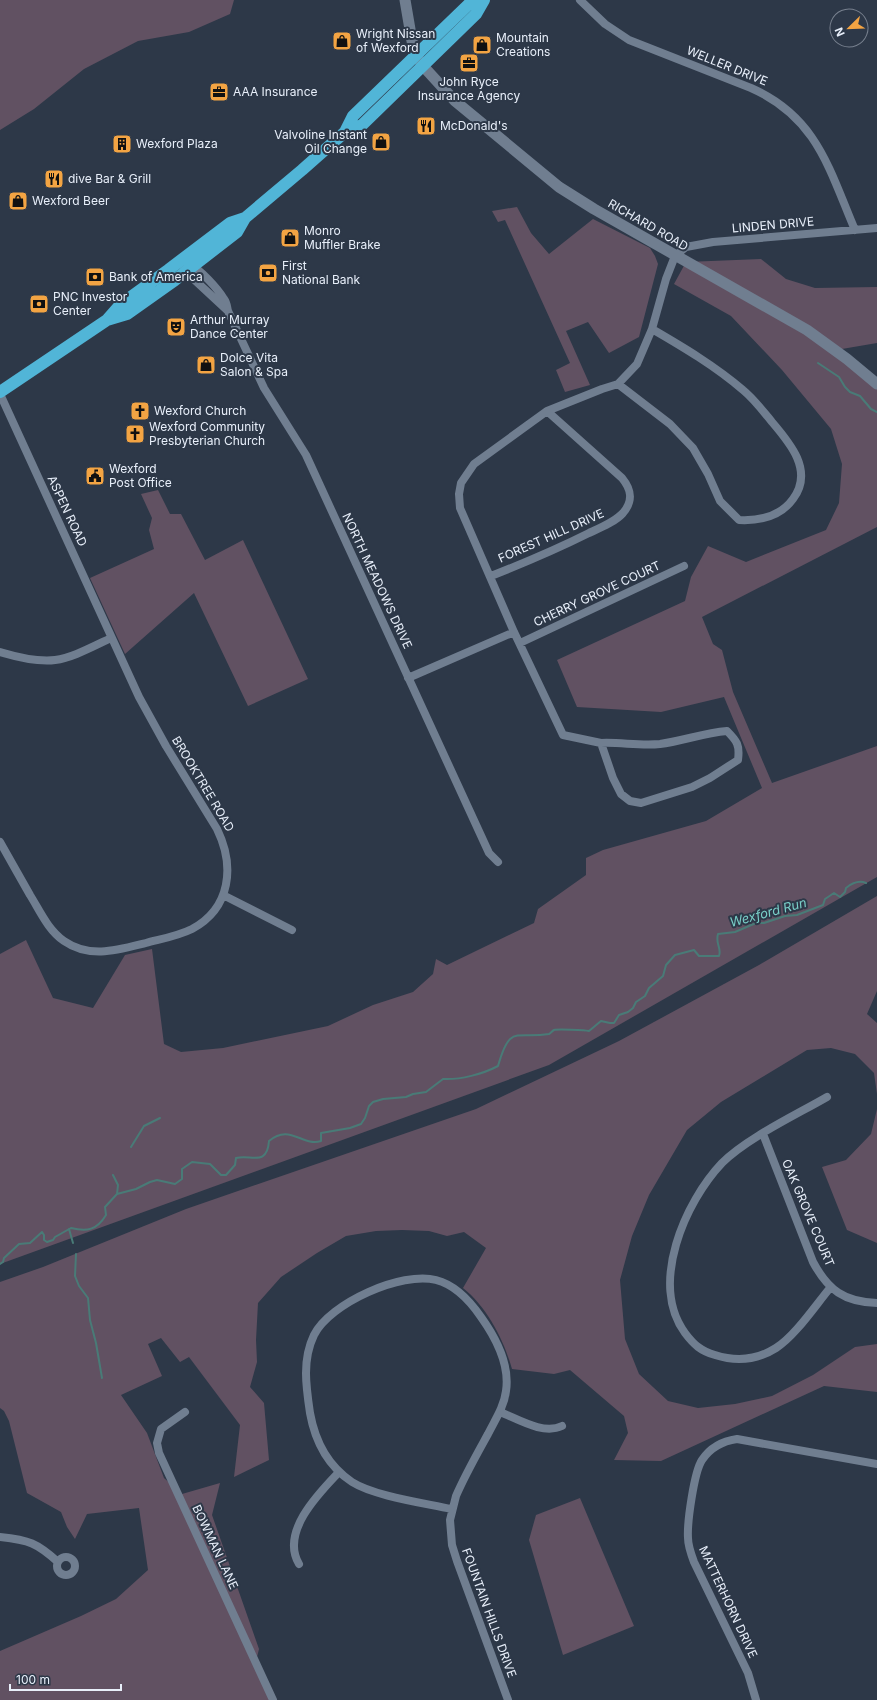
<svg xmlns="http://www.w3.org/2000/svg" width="877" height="1700" font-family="Inter,sans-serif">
<rect width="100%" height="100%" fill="#2d3848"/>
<path fill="#615162" d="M0 0H234L230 14 189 32 138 41 84 69 34 109 0 130Z
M517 207 531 233 549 254 593 219 650 248 655 256 658 264 639 337 609 353 588 322 566 331 590 385 565 392 556 370 570 363 505 220 498 222 492 211Z
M761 259 786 279 815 288 877 287V343L836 350 877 384V527L702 617 713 644 722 650 733 692 772 783 877 746V877L549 1065 0 1264V954L26 940 53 998 93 1008 125 955 152 949 164 1044 181 1052 223 1048 328 1026 373 1005 413 992 433 974 436 959 447 965 534 923 538 909 586 875V858L603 850 706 821 762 788 724 697 661 712 577 707 557 660 685 601 691 577 708 546 746 562 826 530 839 503 842 464 831 429 782 370 731 316 674 284 686 262Z
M158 490 170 514H181L205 560 243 540 308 679 248 706 194 593 125 654 90 578 154 549 149 530 152 518 141 494Z
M877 896V991L867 1014 877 1023V1094L874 1073 855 1054 831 1048 807 1050 721 1102 687 1130 649 1195 632 1236 620 1280 625 1339 639 1374 668 1401 698 1408 735 1404 772 1396 813 1375 855 1347 877 1344V1392L824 1386 661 1461 614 1460 628 1433 624 1416 570 1370 554 1374 512 1369C504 1340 487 1307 463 1288L486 1248 464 1232 447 1236 429 1231 402 1230 376 1231 346 1236 317 1253 281 1277 258 1303 256 1340 257 1362 250 1387 264 1403 269 1460 234 1477 240 1425 189 1357 180 1362 161 1338 148 1344 162 1376 121 1395 147 1433 164 1478 182 1494 220 1483 212 1515 259 1649 257 1657 269 1700H0V1651L81 1616 116 1599 148 1570 139 1508 87 1514 75 1539 67 1527 61 1512 27 1493 9 1421 4 1411 0 1408V1282L43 1267 186 1209 476 1109 619 1041 759 965Z
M877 1109V1243L847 1230 822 1167 846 1160 871 1134Z
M580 1498 634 1626 563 1655 529 1540 536 1515Z"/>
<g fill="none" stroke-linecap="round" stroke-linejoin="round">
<path stroke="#497b77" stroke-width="2" d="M818 363 839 377 845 387 850 392 860 396 871 409 877 412
M131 1147 144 1126 160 1118
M113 1175 118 1185 117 1194
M69 1229 73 1243
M76 1254 75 1276 79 1286 88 1298 90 1320 96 1343 102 1378
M0 1264 3 1262 4 1258 19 1244 30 1243 42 1232 44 1235V1240L47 1242 53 1240 55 1237 71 1228C87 1232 97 1230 106 1215L105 1207 117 1194 136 1189 150 1182 157 1180 175 1184 182 1179V1169L192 1162 210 1164 221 1175H226L235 1165 236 1158C251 1154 267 1167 269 1141 290 1123 302 1147 321 1141V1133L350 1128 361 1124 365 1118 369 1106 373 1102 383 1099 406 1097 413 1094 426 1092 443 1079C460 1080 483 1074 498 1066 510 1024 515 1039 549 1034 551 1033 552 1031 554 1030 557 1029 585 1030 589 1031L601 1021 610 1023H614L619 1015 628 1012 633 1008 636 1002 645 996 649 988 663 976 666 965 675 955 694 950 699 956H719C722 948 715 944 718 934L735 932 756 923H764L785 916 797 915 823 905 825 899 834 893 840 897 845 892 846 888C851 884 859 880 866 883"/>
<path stroke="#707e90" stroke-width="8" d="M580 0 605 24 629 40 751 88C817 117 829 169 855 230
M189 264C200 269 218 289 224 299 227 303 227 307 228 311L264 388 306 455 489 853 498 862
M184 267 186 272 228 311
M618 384 670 424 693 448 708 474 720 501 739 520C759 521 780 517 793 499 814 471 790 443 772 422 763 411 754 399 743 390 715 366 683 347 652 329
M0 394 139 697 166 746 217 829C235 866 231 908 192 929 178 936 161 939 146 943 118 950 90 959 64 941 48 930 40 911 30 895 20 877 10 860 0 842
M491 576C524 563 557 549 589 533 600 528 615 522 623 513 634 500 631 489 622 478L547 411
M520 643 684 566
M0 652C54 668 63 661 111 638
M408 678 514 632
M727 731C737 741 740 745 738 760L710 778 692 787 641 803 630 801 621 794 613 778 601 743C620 742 640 746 660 744 682 741 704 733 727 731Z
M601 743 563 735 514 632 460 508 459 494 461 483 474 464 547 411 602 389 618 384 637 364 652 329 666 279 675 256 686 247 713 242 877 228
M223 895 292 930
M827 1097C796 1115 747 1138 722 1163 685 1202 649 1284 685 1333 694 1345 701 1351 715 1355 737 1362 757 1360 776 1348 795 1336 815 1306 830 1288
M763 1134 813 1262C828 1290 844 1302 877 1303
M185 1412 161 1429 157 1443 159 1453 273 1700
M500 1412C518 1419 543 1435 562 1426
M451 1509C424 1503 374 1496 352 1482 328 1466 315 1441 310 1413 306 1386 302 1360 314 1335 330 1303 402 1271 436 1280 456 1285 470 1301 481 1317 496 1338 510 1365 506 1391 504 1407 495 1420 488 1434 477 1454 465 1475 456 1496L450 1520 452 1545 457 1561 508 1700
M0 1537C29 1540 37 1543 58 1562
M57 1566a9 9 0 1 1 18 0a9 9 0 1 1-18 0Z
M299 1564C280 1532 319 1493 339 1472
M756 1700 748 1673 694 1562C691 1554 688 1546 688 1538 687 1523 694 1472 702 1460 710 1448 723 1441 737 1439L877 1464"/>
<path stroke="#707e90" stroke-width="11" d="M405 0 412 41 416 55 423 66 455 101 559 187 594 209 807 330 847 359 877 384"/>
<path stroke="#51b5d7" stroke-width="12" d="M345 132 353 116 468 5 478 0
M107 320 121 304 168 270 230 223 245 218 302 170 345 132 362 125 476 14 484 0
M0 392 107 320 127 314 175 280 237 232 245 218"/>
</g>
<defs>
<g id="shop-square" transform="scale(1)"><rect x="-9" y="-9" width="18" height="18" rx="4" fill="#f3a443" stroke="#2d3848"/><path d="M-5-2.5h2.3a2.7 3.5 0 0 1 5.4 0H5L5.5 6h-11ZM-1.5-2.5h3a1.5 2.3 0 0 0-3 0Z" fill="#111"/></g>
<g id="office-square" transform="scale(1)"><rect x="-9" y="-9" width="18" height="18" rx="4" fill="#f3a443" stroke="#2d3848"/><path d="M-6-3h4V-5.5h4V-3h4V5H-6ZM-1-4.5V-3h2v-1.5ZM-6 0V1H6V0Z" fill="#111"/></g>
<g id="restaurant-square" transform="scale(1)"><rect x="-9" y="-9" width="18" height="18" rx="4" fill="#f3a443" stroke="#2d3848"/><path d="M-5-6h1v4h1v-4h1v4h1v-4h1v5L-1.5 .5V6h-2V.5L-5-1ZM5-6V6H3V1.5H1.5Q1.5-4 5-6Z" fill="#111"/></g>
<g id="building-square" transform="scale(1)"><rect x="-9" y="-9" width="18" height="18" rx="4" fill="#f3a443" stroke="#2d3848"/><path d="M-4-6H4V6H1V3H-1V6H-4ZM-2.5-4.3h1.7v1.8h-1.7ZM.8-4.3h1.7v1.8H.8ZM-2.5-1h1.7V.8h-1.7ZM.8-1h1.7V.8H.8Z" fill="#111"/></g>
<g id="bank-square" transform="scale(1)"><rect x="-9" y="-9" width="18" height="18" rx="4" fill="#f3a443" stroke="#2d3848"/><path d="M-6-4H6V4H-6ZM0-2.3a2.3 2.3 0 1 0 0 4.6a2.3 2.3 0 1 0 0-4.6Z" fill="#111"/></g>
<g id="theatre-square" transform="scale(1)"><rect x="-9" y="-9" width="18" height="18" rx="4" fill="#f3a443" stroke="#2d3848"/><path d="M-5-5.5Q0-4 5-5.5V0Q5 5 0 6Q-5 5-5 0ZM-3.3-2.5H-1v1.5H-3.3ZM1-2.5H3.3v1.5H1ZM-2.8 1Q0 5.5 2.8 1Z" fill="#111"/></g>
<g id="church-square" transform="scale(1)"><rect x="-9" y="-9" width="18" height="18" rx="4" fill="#f3a443" stroke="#2d3848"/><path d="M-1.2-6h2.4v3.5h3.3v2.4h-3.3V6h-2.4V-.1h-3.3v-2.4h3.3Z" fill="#111"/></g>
<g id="civic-square" transform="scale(1)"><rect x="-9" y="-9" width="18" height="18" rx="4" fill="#f3a443" stroke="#2d3848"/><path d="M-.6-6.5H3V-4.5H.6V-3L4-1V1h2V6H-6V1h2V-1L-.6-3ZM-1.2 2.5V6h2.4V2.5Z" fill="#111"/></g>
</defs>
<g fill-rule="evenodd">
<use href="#shop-square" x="342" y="41"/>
<use href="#shop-square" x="482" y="45"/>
<use href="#office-square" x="469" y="63"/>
<use href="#office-square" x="219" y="92"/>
<use href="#restaurant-square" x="426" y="126"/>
<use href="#shop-square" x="381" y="142"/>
<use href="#building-square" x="122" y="144"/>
<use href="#restaurant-square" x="54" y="179"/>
<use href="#shop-square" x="18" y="201"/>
<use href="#shop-square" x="290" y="238"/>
<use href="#bank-square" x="268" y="273"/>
<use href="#bank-square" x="95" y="277"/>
<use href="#bank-square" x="39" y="304"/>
<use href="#theatre-square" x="176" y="327"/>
<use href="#shop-square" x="206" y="365"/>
<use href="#church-square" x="140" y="411"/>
<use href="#church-square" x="135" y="434"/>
<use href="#civic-square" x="95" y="476"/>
</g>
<g text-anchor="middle" stroke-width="4" stroke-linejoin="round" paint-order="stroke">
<g font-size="12" fill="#e8effa" stroke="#2d3848" text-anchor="start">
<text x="356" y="38">Wright Nissan<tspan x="356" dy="14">of Wexford</tspan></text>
<text x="496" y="42">Mountain<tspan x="496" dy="14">Creations</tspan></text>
<text x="469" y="86" text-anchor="middle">John Ryce<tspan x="469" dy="14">Insurance Agency</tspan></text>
<text x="233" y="96">AAA Insurance</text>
<text x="440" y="130">McDonald's</text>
<text x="367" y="139" text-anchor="end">Valvoline Instant<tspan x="367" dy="14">Oil Change</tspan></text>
<text x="136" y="148">Wexford Plaza</text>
<text x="68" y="183">dive Bar &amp; Grill</text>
<text x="32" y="205">Wexford Beer</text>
<text x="304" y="235">Monro<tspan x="304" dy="14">Muffler Brake</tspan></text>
<text x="282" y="270">First<tspan x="282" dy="14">National Bank</tspan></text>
<text x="109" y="281">Bank of America</text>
<text x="53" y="301">PNC Investor<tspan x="53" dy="14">Center</tspan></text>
<text x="190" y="324">Arthur Murray<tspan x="190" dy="14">Dance Center</tspan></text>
<text x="220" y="362">Dolce Vita<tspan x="220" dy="14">Salon &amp; Spa</tspan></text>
<text x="154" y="415">Wexford Church</text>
<text x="149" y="431">Wexford Community<tspan x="149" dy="14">Presbyterian Church</tspan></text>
<text x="109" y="473">Wexford<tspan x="109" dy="14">Post Office</tspan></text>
</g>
<g font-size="12" fill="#e8effa" stroke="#2d3848">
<text transform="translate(727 66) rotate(22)" y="4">WELLER DRIVE</text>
<text transform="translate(648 225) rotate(30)" y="4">RICHARD ROAD</text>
<text transform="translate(773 225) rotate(-5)" y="4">LINDEN DRIVE</text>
<text transform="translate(67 511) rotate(65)" y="4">ASPEN ROAD</text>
<text transform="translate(551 536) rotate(-24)" y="4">FOREST HILL DRIVE</text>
<text transform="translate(377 581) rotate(65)" y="4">NORTH MEADOWS DRIVE</text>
<text transform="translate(597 594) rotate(-25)" y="4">CHERRY GROVE COURT</text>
<text transform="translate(203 784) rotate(59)" y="4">BROOKTREE ROAD</text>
<text transform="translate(808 1213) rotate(67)" y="4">OAK GROVE COURT</text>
<text transform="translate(215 1547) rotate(65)" y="4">BOWMAN LANE</text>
<text transform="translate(728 1602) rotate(65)" y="4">MATTERHORN DRIVE</text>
<text transform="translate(489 1613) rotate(70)" y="4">FOUNTAIN HILLS DRIVE</text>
</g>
<g font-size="13" font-style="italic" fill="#7ad0c9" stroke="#2d3848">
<text transform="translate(768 912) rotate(-15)" y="5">Wexford Run</text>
</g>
</g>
<g transform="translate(849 28) rotate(247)"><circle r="19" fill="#2d3848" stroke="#78818f"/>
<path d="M0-3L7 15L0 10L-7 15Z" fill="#f3a443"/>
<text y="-6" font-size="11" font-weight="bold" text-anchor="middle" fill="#e8effa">N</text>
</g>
<path d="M10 1684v6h111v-6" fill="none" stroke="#e8effa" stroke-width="2"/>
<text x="16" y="1684" font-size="12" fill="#e8effa" stroke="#2d3848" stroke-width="3" paint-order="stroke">100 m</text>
</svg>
